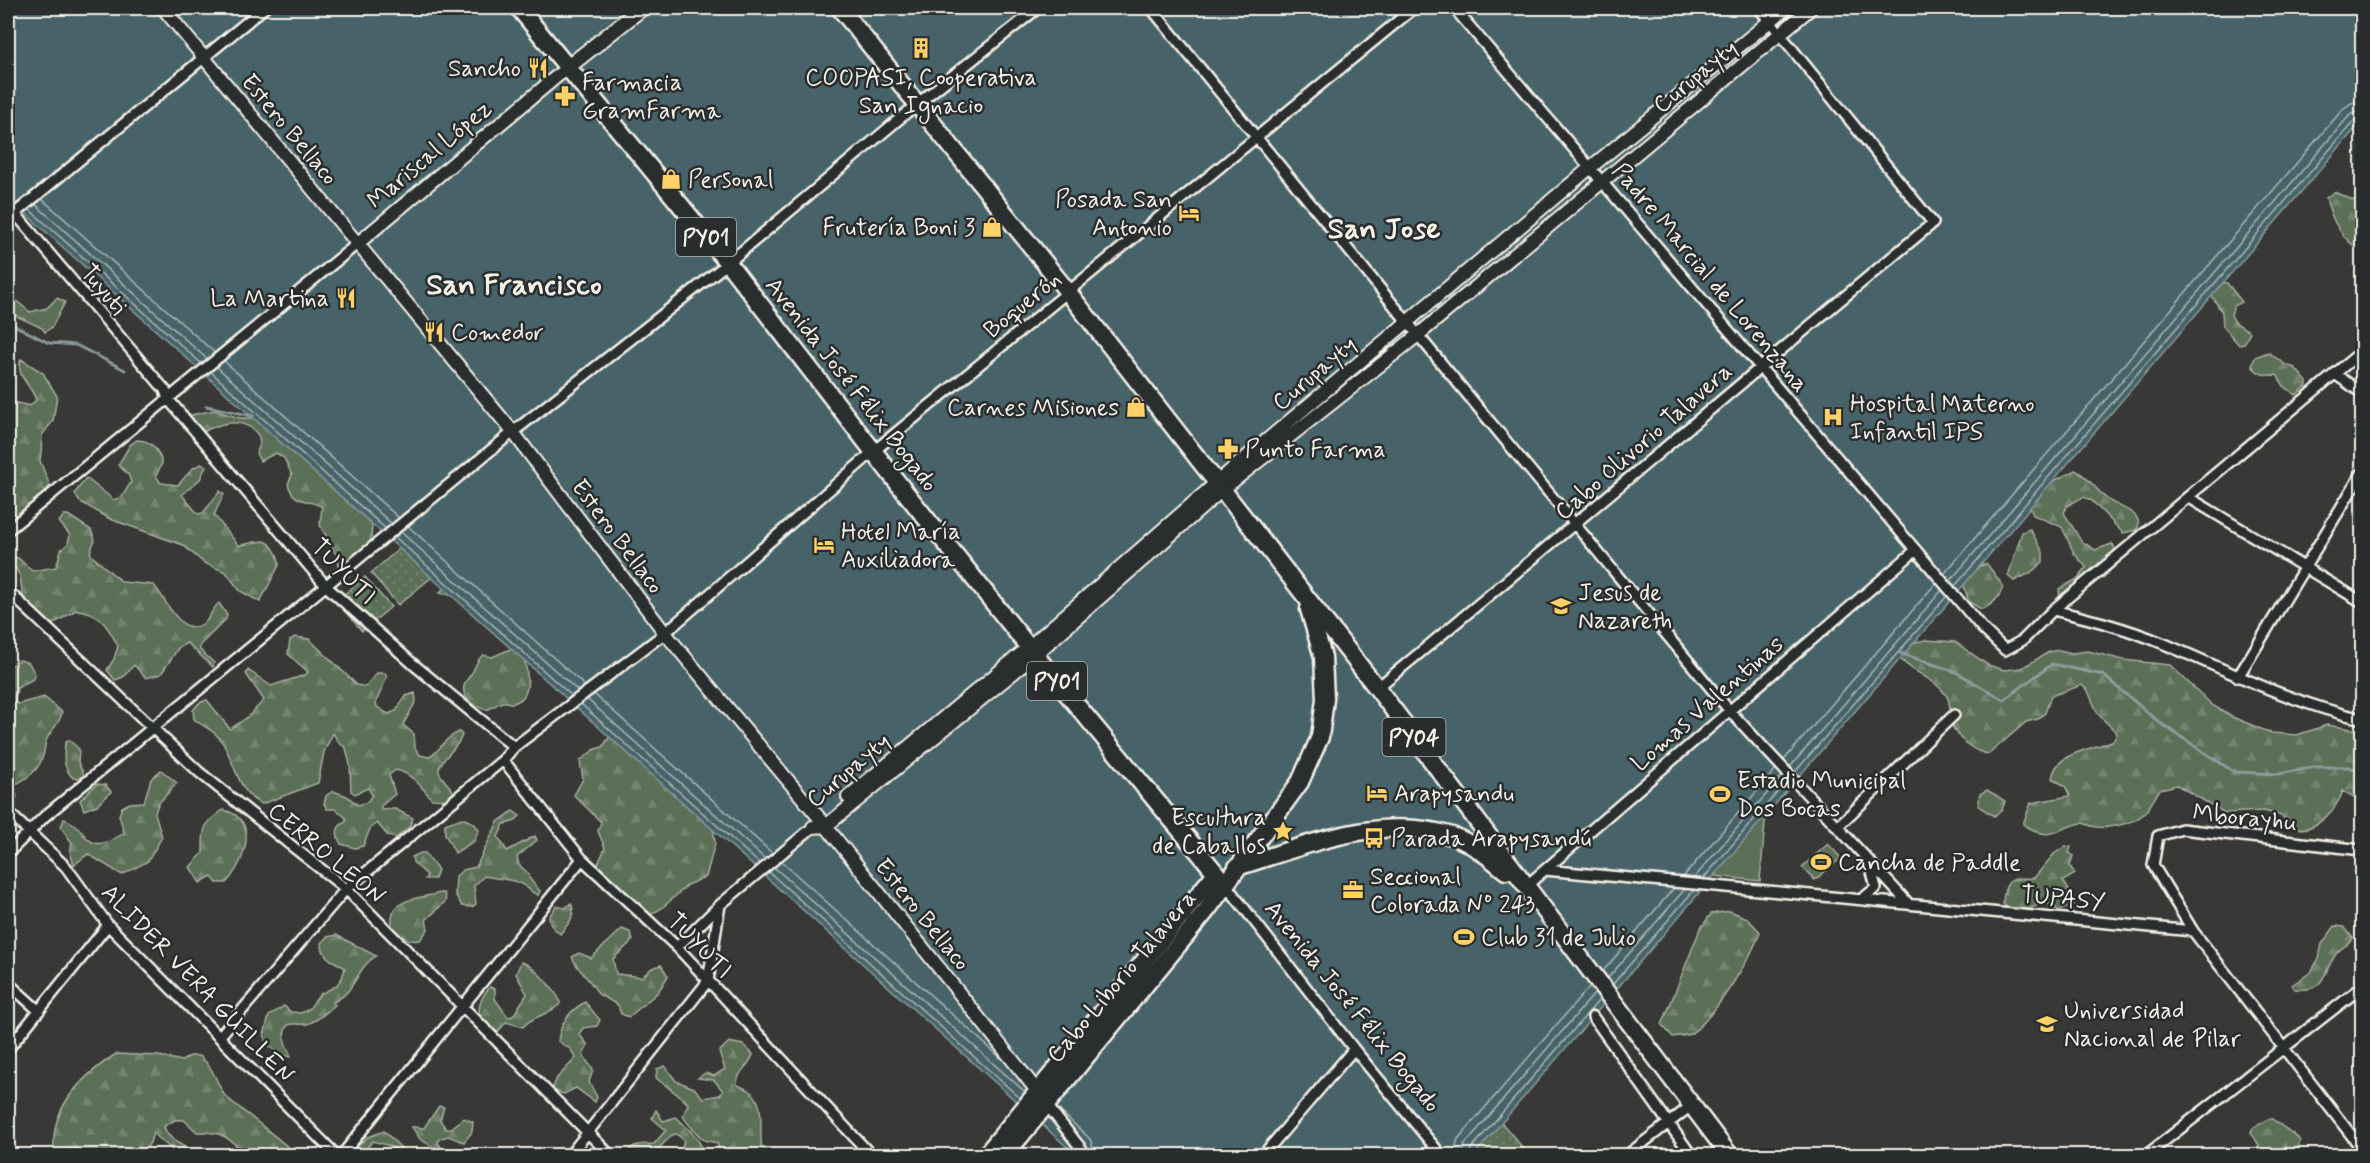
<svg xmlns="http://www.w3.org/2000/svg" width="2370" height="1163" font-family="Mynerve,sans-serif">
<defs>
<pattern id="forest-firs" width="22" height="20" patternUnits="userSpaceOnUse" patternTransform="scale(1.5)"><rect width="22" height="20" fill="#5c6f59"/><path d="M5 1l3.5 6h-7zM16 11l3.5 6h-7z" fill="#748471"/></pattern>
<pattern id="park-dots" width="8" height="8" patternUnits="userSpaceOnUse" patternTransform="scale(1.5)"><rect width="8" height="8" fill="#5c6f59"/><path d="M2 2h.1M6 6h.1" fill="none" stroke="#748471" stroke-width="1.8" stroke-linecap="round"/></pattern>
</defs>
<rect width="100%" height="100%" fill="#383837"/>
<filter id="ink" filterUnits="userSpaceOnUse"><feTurbulence type="fractalNoise" baseFrequency=".0167" numOctaves="2"/><feDisplacementMap in="SourceGraphic" scale="12" xChannelSelector="R" yChannelSelector="G"/><feConvolveMatrix kernelMatrix="1 2 1 2 8 2 1 2 1" color-interpolation-filters="sRGB"/></filter>
<g filter="url(#ink)">
<path fill="#5c6f59" stroke="#a8b0a0" stroke-width="1.5" d="M1766 811 1760 881 1669 871Z
M1828 844 1841 858 1815 880 1802 867Z"/>
<path fill="url(#forest-firs)" stroke="#a8b0a0" stroke-width="1.5" d="M2334 192 2362 204V245L2354 246C2338 233 2331 217 2326 198Z
M2217 282 2227 283 2242 302 2234 306 2231 315 2235 322 2250 332 2244 344 2239 345 2223 326 2222 312 2211 295Z
M8 294 30 312 47 308 57 298 65 302 52 327 45 332 42 328 8 312Z
M2268 352 2286 365 2295 368 2307 382V386L2296 395 2284 386 2277 375C2267 376 2259 375 2252 366L2255 357Z
M21 359 43 373 57 396 53 421 42 435 41 452 40 461 50 486 32 506 8 524V377L10 387 8 395 13 402 30 406 36 400C31 384 15 377 21 359Z
M214 410 240 418H258L372 519C372 543 370 560 347 572L339 568 338 558 320 525 322 507C307 498 294 505 288 484L292 475 284 458 276 453 260 461 256 453C268 435 248 421 229 423 220 424 210 428 202 433L187 416Z
M137 440C152 440 158 450 162 463L156 476 161 483 178 485 193 468 201 464 206 466 200 479 182 495 198 514 203 513 220 491 224 494 214 515 238 545C254 545 265 533 275 551 278 556 279 560 279 565L260 602 240 591 226 572 204 563 183 545 110 519 79 501 75 493 86 478 114 500 122 497 131 482 128 474 118 465 130 445Z
M2075 470C2089 477 2095 489 2107 499 2116 507 2146 512 2137 530L2123 533 2091 500 2083 497 2067 506 2064 513 2081 541 2095 550 2112 544 2122 559 2103 578 2060 599 2059 589 2079 578 2086 567 2074 553 2062 527 2033 515 2030 507 2042 487Z
M457 504 475 509 492 530 494 547 501 552 515 541 524 540 518 555 520 563 558 583 573 574 590 569 599 584 589 599 584 625 588 633 586 651 578 656C556 654 543 631 524 657 527 671 534 698 513 703 510 704 507 701 504 702 499 702 492 708 487 710 475 707 459 698 465 683 467 679 471 675 473 671 477 663 477 660 483 655L492 657 525 643C521 606 499 605 474 583L449 595 440 593 445 585 444 547 434 535 441 520Z
M64 515H68L91 530 95 540 90 552 92 556 122 582 154 585C165 597 182 642 205 622 211 617 212 608 219 603L227 615 226 619 200 645V650L214 663 213 667 187 643 179 647 161 674 146 678 134 665 123 677 115 680 107 670 114 659 118 646C109 628 98 610 76 610L48 627 23 599 20 576 9 556 18 558 32 571 56 567 61 550 68 544 70 535 59 522Z
M2030 529 2043 552V562L2030 573 2014 581 2008 576 2022 532Z
M1987 564 2003 586C2001 596 1992 606 1981 609L1969 602 1963 583 1973 568Z
M295 637 309 639 357 685 366 687 377 673H385L387 677 376 702 377 707 388 714 396 711 406 696 415 693 416 701 403 725 414 734 415 748 420 755 429 757C443 749 441 740 459 732L462 735C459 748 437 761 439 772 441 778 450 786 454 792L450 800 432 799C421 787 413 774 396 770L389 775 395 794 381 806V810L395 809 413 818 410 826 396 838 388 836 377 823 370 829 363 846 355 848 341 844C336 835 335 826 346 822V818L336 809H327L324 804 326 796 333 791 347 796 358 805 367 802 372 795 368 788 355 794 351 791 350 765 346 748 339 743 333 733 324 752 318 783 262 804C237 795 235 758 220 739 213 729 203 727 194 719L193 710 199 703 207 700 230 729 249 716 264 700 246 674 248 670 271 686 305 675 308 672 288 654 290 640Z
M1926 640 1955 642 1988 665 2004 670 2022 668 2049 652 2059 650 2072 653 2088 651 2123 660 2170 665 2212 705 2232 717 2271 733 2297 735 2327 725 2362 731V801L2343 791C2337 808 2319 829 2300 829L2279 815 2264 811 2225 813 2177 785 2160 789C2147 811 2145 819 2120 825 2105 828 2097 829 2083 823 2056 826 2055 845 2023 824L2031 803 2070 796 2065 786 2052 778C2056 751 2093 750 2114 740L2117 733 2098 714 2088 691 2082 685 2051 696 2045 713 2038 719 2026 722 1989 754C1974 753 1955 737 1951 722 1949 711 1952 704 1946 695 1934 677 1909 672 1898 656L1911 643Z
M20 660 29 663 35 674 33 679 17 688 15 701 18 704 44 697 62 712C60 725 50 730 46 741 44 746 45 751 43 756 37 774 25 779 9 788L17 795 15 804 8 806V667Z
M613 731 713 827 715 843 706 877 689 884 662 908 640 921 594 873 605 848 598 831 601 822 574 795 583 779 580 761 595 749 603 747Z
M69 740 79 749 78 762 84 775 80 778H73C62 766 64 758 65 743Z
M161 770 177 783 158 804 155 813 162 837 148 861 122 875 88 854 74 865 70 852 72 843 61 827 64 819C89 825 82 861 124 833L119 815 122 807 130 803 144 802 151 779Z
M97 784 106 785 111 792 97 805 84 810 80 800Z
M1987 790 2005 801 2002 810 1994 816 1978 806 1980 794Z
M223 810C261 818 245 863 226 883H217L211 876 200 883 190 867 203 853C203 828 202 825 223 810Z
M513 811 520 816 513 822 504 824 498 837 507 851 535 836 537 840 517 857 519 865 529 874V878L540 891 538 895C531 893 528 887 522 884 510 878 496 879 484 876L474 886 476 904 472 907 462 906 455 894 456 876 463 870 476 867 498 822Z
M462 818 474 823 479 830 474 841 455 853 445 834V824Z
M2066 846 2071 847 2069 852 2073 856 2070 866 2075 874 2063 881 2075 900 2074 905 2059 911 2045 902 2016 915 2003 904C2004 878 2011 878 2034 878L2054 854Z
M421 853H425L438 870 435 879H425L427 875 413 862 412 857Z
M440 893H444L446 901 426 920 428 929 420 940C407 942 400 937 392 928 388 896 417 900 440 893Z
M571 903C577 915 568 925 560 934L551 925 549 917 556 906 565 908Z
M1730 911 1747 918 1760 932C1752 957 1713 1018 1692 1033 1687 1036 1679 1036 1673 1037L1662 1025 1700 929 1711 914Z
M2335 926 2344 927 2353 938C2349 946 2341 947 2336 954 2321 975 2327 992 2294 989L2292 985 2311 972 2319 958 2322 944Z
M622 929 630 932 633 940 613 959 616 974 642 977 652 968 661 965 668 976 658 992 629 1017 621 1014 618 1005 598 994C592 980 578 972 572 957L579 953 591 958Z
M336 935 376 956C356 967 356 993 333 1002L335 1005C327 1011 317 1022 307 1024 300 1025 295 1023 288 1025 279 1039 287 1043 291 1057L282 1055 266 1044 264 1035 269 1016 284 1006 291 1012 301 1013 309 1009 320 994 336 986 342 978 345 968C332 959 324 960 321 943L327 937Z
M521 962C531 963 561 995 560 1004 548 1016 533 1015 523 1027L506 1022 497 1033 493 1034 480 1024C477 1010 480 997 490 987L495 989V999L508 1017 513 1016 527 994 516 974Z
M585 1002 600 1020 597 1026 583 1028 579 1034 588 1045 583 1055 593 1070 589 1082 597 1097 595 1102 576 1088 564 1094 552 1090 557 1078 576 1058 571 1050 558 1041C560 1023 569 1011 585 1002Z
M729 1042 743 1045 753 1054C751 1065 737 1071 737 1084 741 1088 747 1088 750 1091 767 1104 758 1131 762 1148L775 1150 774 1155H721L717 1143 704 1140C700 1137 686 1122 683 1116L688 1104C685 1099 663 1084 656 1078L657 1069 665 1066 676 1081 694 1088 703 1098 720 1095 723 1091 714 1080 698 1078 705 1073 714 1076 725 1069 719 1052Z
M116 1054 159 1056 182 1061 190 1056H200C215 1070 215 1080 225 1096L298 1155C286 1156 263 1160 251 1155 227 1143 231 1131 197 1132L184 1120H175L164 1126C167 1141 188 1148 201 1155H178L153 1133 150 1143 141 1155H55C47 1110 81 1077 116 1054Z
M439 1106 444 1107 440 1120 446 1129H450L464 1118 473 1122 472 1132 464 1142 448 1136 439 1139 438 1143 447 1155H438L435 1148 420 1139 412 1127 424 1128Z
M656 1110 663 1121 676 1117C684 1125 701 1139 702 1150L700 1154H687L682 1149 684 1140 676 1134 672 1135 656 1151 657 1155H626C633 1142 641 1145 654 1144L666 1130 652 1118Z
M2268 1119H2272L2297 1137 2300 1141 2296 1155H2257L2259 1145 2251 1133 2253 1128Z
M384 1131 408 1155H400L390 1146 373 1141 360 1155 347 1156 368 1137Z"/>
<path fill="url(#park-dots)" stroke="#a8b0a0" stroke-width="1.5" d="M415 535 443 568 398 605 371 573Z
M365 577 391 607 362 631 336 601Z
M1489 1108 1529 1155H1454Z"/>
<path fill="#466369" stroke="#8c9c9c" stroke-width="1.5" d="M8 8H2362V121L1474 1155H1076L8 198Z"/>
<g fill="none" stroke-linecap="round" stroke-linejoin="round">
<path stroke="#aeb8b5" stroke-width="1.5" d="M42 199 215 353
M35 204 207 359
M29 209 202 364
M224 361 399 518
M217 367 392 524
M211 372 386 529
M408 526 585 686
M401 532 578 691
M395 537 572 696
M1944 574 2343 109 2351 103 2362 101
M1950 581 2350 115 2362 110
M1955 586 2355 120 2362 117
M594 694 772 853
M587 699 765 859
M581 704 760 864
M1784 760 1936 583
M1790 767 1942 590
M1795 772 1947 596
M781 861 1003 1060
M774 867 1025 1092
M769 872 1020 1098
M1683 877 1776 769
M1694 878 1782 776
M1703 879 1787 781
M1603 971 1674 888
M1608 978 1685 889
M1613 984 1694 890
M1058 1109 1090 1139 1096 1156
M1453 1156 1458 1139 1590 986
M1462 1156 1465 1144 1595 993
M1469 1156 1471 1149 1600 999"/>
<path stroke="#8c9c9c" stroke-width="3" d="M8 322 49 343 76 345 125 370
M206 406 253 416
M1900 653 1956 672 2004 700 2052 664 2103 675 2160 723 2234 772 2279 774 2315 767H2349L2362 772"/>
<g stroke="#f4f1e8" stroke-width="14">
<path id="minor" d="M1151 8 1418 335 1729 710 1908 903
M1454 8 1983 629 2005 650 2023 640 2053 610 2362 351
M8 205 165 390 168 399 326 586 413 664 514 747
M8 219 264 8
M2335 374 2362 393
M2188 497 2362 602
M8 530 357 244
M8 591 199 772 346 889 611 1156
M2053 610C2090 619 2126 628 2162 643 2229 671 2291 703 2362 719
M2238 677 2362 473
M1377 688C1564 535 1747 377 1933 223L1759 8
M503 760 582 859 677 947 872 1156
M8 812 66 867 108 925 337 1156
M1837 827 1954 715
M8 853 45 816 513 432 728 263 917 104 1038 8
M1545 870 2193 931 2362 1149
M1226 885 1354 1049 1442 1156
M1525 887 1916 550
M1862 899 1876 888 1871 868
M2193 931 2153 865 2158 836 2182 829 2362 850
M677 947 720 905 813 827
M8 983 39 1011
M1593 1017 1692 1156
M220 1036 346 889 503 760 514 747 665 633 874 451 1414 8
M8 1049 108 925
M1046 1104 1087 1156
M341 1156 582 859
M569 1156 708 981 720 905
M1262 1156 1354 1049
M1626 1156 1692 1105
M2145 1156 2362 987"/>
</g>
<g stroke="#f4f1e8" stroke-width="16">
<path id="tertiary" d="M163 8 513 432 665 633 821 820 1038 1092
M357 244 568 67
M848 797 1029 647 1216 483 1591 167 1786 8
M813 827 826 826 1035 655 1222 490 1418 335 1811 8"/>
</g>
<g stroke="#f4f1e8" stroke-width="18">
<path id="secondary" d="M568 67 642 8"/>
</g>
<g stroke="#f4f1e8" stroke-width="21">
<path id="trunk" d="M519 8 728 263 901 487 1035 655 1226 885
M840 8 1068 292 1377 688 1730 1156
M1237 867C1306 846 1379 813 1452 836 1473 843 1490 858 1506 871
M985 1156 1216 873
M1004 1156 1207 910 1300 782 1320 737 1325 699 1323 657 1309 609"/>
</g>
<use href="#minor" stroke="#2a2d2e" stroke-width="9"/>
<use href="#tertiary" stroke="#2a2d2e" stroke-width="12"/>
<use href="#secondary" stroke="#2a2d2e" stroke-width="14"/>
<use href="#trunk" stroke="#2a2d2e" stroke-width="16"/>
</g>
</g>
<defs>
<g id="building-bare" transform="scale(1.62)"><path d="M-4-6H4V6H1V3H-1V6H-4ZM-2.5-4.3h1.7v1.8h-1.7ZM.8-4.3h1.7v1.8H.8ZM-2.5-1h1.7V.8h-1.7ZM.8-1h1.7V.8H.8Z" fill="#ffd166" stroke="#2a2d2e" stroke-width="2.5" paint-order="stroke"/></g>
<g id="restaurant-bare" transform="scale(1.62)"><path d="M-5-6h1v4h1v-4h1v4h1v-4h1v5L-1.5 .5V6h-2V.5L-5-1ZM5-6V6H3V1.5H1.5Q1.5-4 5-6Z" fill="#ffd166" stroke="#2a2d2e" stroke-width="2.5" paint-order="stroke"/></g>
<g id="pharmacy-bare" transform="scale(1.62)"><path d="M-2-6h4v4h4v4h-4v4h-4v-4h-4v-4h4Z" fill="#ffd166" stroke="#2a2d2e" stroke-width="2.5" paint-order="stroke"/></g>
<g id="shop-bare" transform="scale(1.62)"><path d="M-5-2.5h2.3a2.7 3.5 0 0 1 5.4 0H5L5.5 6h-11ZM-1.5-2.5h3a1.5 2.3 0 0 0-3 0Z" fill="#ffd166" stroke="#2a2d2e" stroke-width="2.5" paint-order="stroke"/></g>
<g id="hotel-bare" transform="scale(1.62)"><path d="M-6-4.5h1.5V1H6V5H4.5V3h-9V5H-6ZM-4 0a1.8 1.8 0 1 1 3.6 0ZM.5 0V-2.5h3Q6-2.5 6 0Z" fill="#ffd166" stroke="#2a2d2e" stroke-width="2.5" paint-order="stroke"/></g>
<g id="hospital-bare" transform="scale(1.62)"><path d="M-5-5h3v3.5h4V-5h3V5h-3V1.5h-4V5h-3Z" fill="#ffd166" stroke="#2a2d2e" stroke-width="2.5" paint-order="stroke"/></g>
<g id="school-bare" transform="scale(1.62)"><path d="M0-5L7-2L0 1L-7-2ZM-4 1L0 2.5L4 1V4Q0 6-4 4Z" fill="#ffd166" stroke="#2a2d2e" stroke-width="2.5" paint-order="stroke"/></g>
<g id="stadium-bare" transform="scale(1.62)"><path d="M0-5a6.5 5 0 1 0 0 10a6.5 5 0 1 0 0-10ZM-3.5-1.8h7v3.6h-7Z" fill="#ffd166" stroke="#2a2d2e" stroke-width="2.5" paint-order="stroke"/></g>
<g id="sight-bare" transform="scale(1.62)"><path d="M0-6L1.8-2.2L6-1.7L2.9 1.2L3.7 5.4L0 3.3L-3.7 5.4L-2.9 1.2L-6-1.7L-1.8-2.2Z" fill="#ffd166" stroke="#2a2d2e" stroke-width="2.5" paint-order="stroke"/></g>
<g id="bus-bare" transform="scale(1.62)"><path d="M-5-6H5V4H4V6H2V4H-2V6H-4V4H-5ZM-3.5-4V0h7V-4ZM-3.5 1.2v1.5H-2V1.2ZM2 1.2v1.5H3.5V1.2Z" fill="#ffd166" stroke="#2a2d2e" stroke-width="2.5" paint-order="stroke"/></g>
<g id="office-bare" transform="scale(1.62)"><path d="M-6-3h4V-5.5h4V-3h4V5H-6ZM-1-4.5V-3h2v-1.5ZM-6 0V1H6V0Z" fill="#ffd166" stroke="#2a2d2e" stroke-width="2.5" paint-order="stroke"/></g>
<g id="university-bare" transform="scale(1.62)"><path d="M0-5L7-2L0 1L-7-2ZM-4 1L0 2.5L4 1V4Q0 6-4 4Z" fill="#ffd166" stroke="#2a2d2e" stroke-width="2.5" paint-order="stroke"/></g>
</defs>
<g fill-rule="evenodd">
<use href="#building-bare" x="921" y="48"/>
<use href="#restaurant-bare" x="538" y="68"/>
<use href="#pharmacy-bare" x="565" y="96"/>
<use href="#shop-bare" x="671" y="179"/>
<use href="#hotel-bare" x="1189" y="213"/>
<use href="#shop-bare" x="992" y="227"/>
<use href="#restaurant-bare" x="346" y="298"/>
<use href="#restaurant-bare" x="434" y="332"/>
<use href="#shop-bare" x="1136" y="407"/>
<use href="#hospital-bare" x="1833" y="417"/>
<use href="#pharmacy-bare" x="1228" y="449"/>
<use href="#hotel-bare" x="824" y="545"/>
<use href="#school-bare" x="1561" y="606"/>
<use href="#hotel-bare" x="1377" y="793"/>
<use href="#stadium-bare" x="1720" y="794"/>
<use href="#sight-bare" x="1283" y="831"/>
<use href="#bus-bare" x="1374" y="838"/>
<use href="#stadium-bare" x="1821" y="862"/>
<use href="#office-bare" x="1353" y="890"/>
<use href="#stadium-bare" x="1464" y="937"/>
<use href="#university-bare" x="2047" y="1024"/>
</g>
<g text-anchor="middle" stroke-width="5" stroke-linejoin="round" paint-order="stroke">
<g fill="#2a2d2e" stroke="#b7b6b0" stroke-width="1.5">
<rect x="676" y="218" width="60" height="38" rx="4.5"/>
<rect x="1027" y="662" width="60" height="38" rx="4.5"/>
<rect x="1382.5" y="718" width="63" height="38" rx="4.5"/>
</g>
<g font-size="22" font-weight="bold" fill="#f4f1e8">
<text x="706" y="245">PY01</text>
<text x="1057" y="689">PY01</text>
<text x="1414" y="745">PY04</text>
</g>
<g font-size="24" fill="#f4f1e8" stroke="#2a2d2e" text-anchor="start">
<text x="521" y="76" text-anchor="end">Sancho</text>
<text x="921" y="85" text-anchor="middle">COOPASI, Cooperativa<tspan x="921" dy="28">San Ignacio</tspan></text>
<text x="582" y="90">Farmacia<tspan x="582" dy="28">GramFarma</tspan></text>
<text x="688" y="187">Personal</text>
<text x="1172" y="207" text-anchor="end">Posada San<tspan x="1172" dy="28">Antonio</tspan></text>
<text x="975" y="235" text-anchor="end">Frutería Boni 3</text>
<text x="329" y="306" text-anchor="end">La Martina</text>
<text x="451" y="340">Comedor</text>
<text x="1850" y="411">Hospital Materno<tspan x="1850" dy="28">Infantil IPS</tspan></text>
<text x="1119" y="415" text-anchor="end">Carnes Misiones</text>
<text x="1245" y="457">Punto Farma</text>
<text x="841" y="539">Hotel María<tspan x="841" dy="28">Auxiliadora</tspan></text>
<text x="1578" y="600">Jesus de<tspan x="1578" dy="28">Nazareth</tspan></text>
<text x="1737" y="788">Estadio Municipal<tspan x="1737" dy="28">Dos Bocas</tspan></text>
<text x="1394" y="801">Arapysandu</text>
<text x="1266" y="825" text-anchor="end">Escultura<tspan x="1266" dy="28">de Caballos</tspan></text>
<text x="1391" y="846">Parada Arapysandú</text>
<text x="1838" y="870">Cancha de Paddle</text>
<text x="1370" y="884">Seccional<tspan x="1370" dy="28">Colorada Nº 243</tspan></text>
<text x="1481" y="945">Club 31 de Julio</text>
<text x="2064" y="1018">Universidad<tspan x="2064" dy="28">Nacional de Pilar</tspan></text>
</g>
<g font-size="24" fill="#f4f1e8" stroke="#2a2d2e">
<text transform="translate(1695 76) rotate(-39)" y="8">Curupayty</text>
<text transform="translate(290 129) rotate(50)" y="8">Estero Bellaco</text>
<text transform="translate(429 154) rotate(-40)" y="8">Mariscal López</text>
<text transform="translate(1711 277) rotate(50)" y="8">Padre Marcial de Lorenzana</text>
<text transform="translate(104 289) rotate(50)" y="8">Tuyuti</text>
<text transform="translate(1022 304) rotate(-39)" y="8">Boquerón</text>
<text transform="translate(1314 373) rotate(-40)" y="8">Curupayty</text>
<text transform="translate(852 384) rotate(52)" y="8">Avenida José Félix Bogado</text>
<text transform="translate(1643 441) rotate(-41)" y="8">Cabo Olivorio Talavera</text>
<text transform="translate(618 536) rotate(53)" y="8">Estero Bellaco</text>
<text transform="translate(344 571) rotate(46)" y="8">TUYUTI</text>
<text transform="translate(1707 703) rotate(-41)" y="8">Lomas Valentinas</text>
<text transform="translate(848 770) rotate(-40)" y="8">Curupayty</text>
<text transform="translate(2245 817) rotate(6)" y="8">Mborayhu</text>
<text transform="translate(327 853) rotate(40)" y="8">CERRO LEON</text>
<text transform="translate(2063 898) rotate(6)" y="8">TUPASY</text>
<text transform="translate(923 914) rotate(51)" y="8">Estero Bellaco</text>
<text transform="translate(700 945) rotate(46)" y="8">TUYUTI</text>
<text transform="translate(1121 976) rotate(-50)" y="8">Cabo Liborio Talavera</text>
<text transform="translate(198 983) rotate(46)" y="8">ALIDER VERA GUILLEN</text>
<text transform="translate(1353 1006) rotate(51)" y="8">Avenida José Félix Bogado</text>
</g>
<g font-size="30" font-weight="bold" fill="#f4f1e8" stroke="#2a2d2e">
<text x="1384" y="238">San Jose</text>
<text x="514" y="294">San Francisco</text>
</g>
</g>
<rect width="2370" height="1163" fill="none" stroke="#2a2d2e" stroke-width="30"/>
<rect x="15" y="15" width="2340" height="1133" fill="none" stroke="#f4f1e8" stroke-width="2" filter="url(#ink)"/>
</svg>
